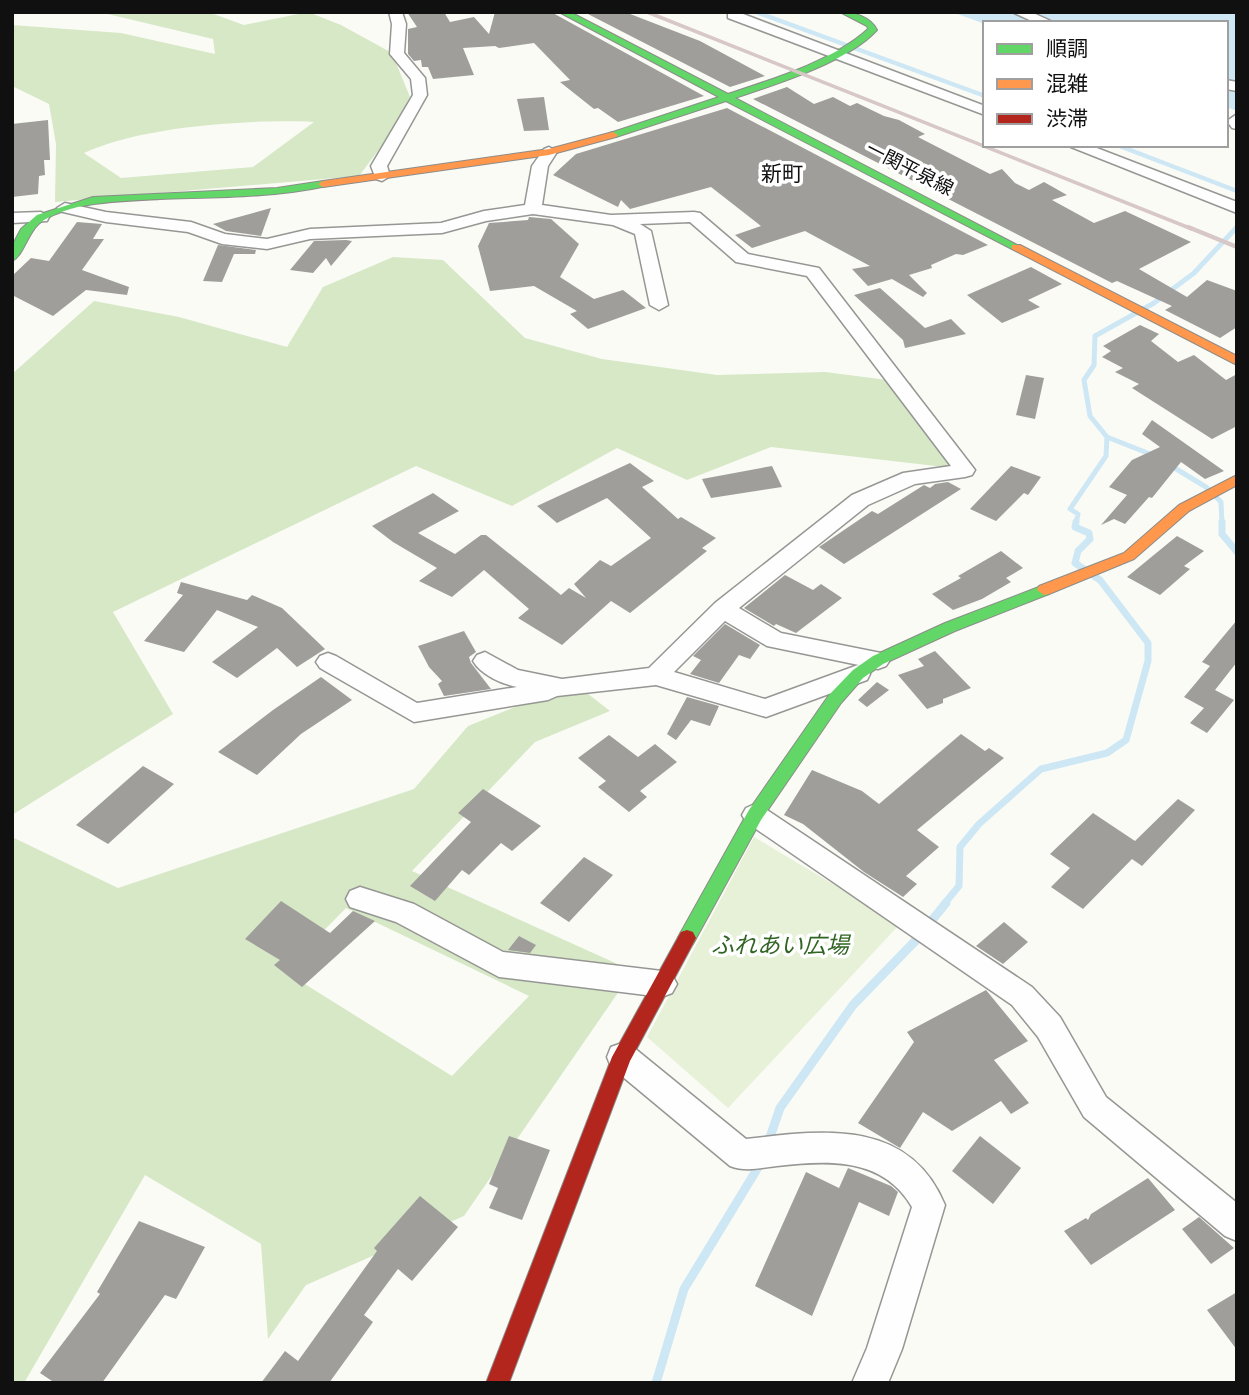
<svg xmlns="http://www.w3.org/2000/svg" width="1249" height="1395" font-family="Georgia,'Noto Sans JP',serif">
<rect width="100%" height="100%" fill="#fbfbf6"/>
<path fill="#e6f1d7" d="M754 837 900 924 728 1108 647 1037Z"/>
<path fill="#d6e8c6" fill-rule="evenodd" d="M99 12H208L244 25 308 12 341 25 392 53 410 97 390 135 359 176 55 202 56 144 49 104 12 86V25L121 33 215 54 213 39ZM314 122 253 167 121 178 84 153C141 126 250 119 314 122Z
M393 257 443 260 525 338 602 359 717 375 825 372 911 383 953 468 771 447 687 480 617 448 512 506 416 466 113 612 173 714 12 815V374L94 301 179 317 287 347 323 287Z
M574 683 610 711 535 742 412 871 633 971 464 1216 306 1285 268 1339 261 1244 145 1175 24 1383H12V837L118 888 414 789 468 726ZM346 908 529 996 452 1076 284 971Z"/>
<path fill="#cee7f4" d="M952 12H1237V111L1226 107V23L985 24Z"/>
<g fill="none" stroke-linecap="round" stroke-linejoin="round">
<path stroke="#cee7f4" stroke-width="4.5" d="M756 12 985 96
M1117 145 1237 191
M1235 229 1237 227"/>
<path stroke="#cee7f4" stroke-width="5" d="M1155 456 1107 437 1090 416 1084 380 1094 365 1095 336 1154 303 1194 273 1237 227
M1168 464 1206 487 1221 502 1222 524
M1076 524 1078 514 1070 509 1106 456 1107 437"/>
<path stroke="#cee7f4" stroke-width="7" d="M1222 522V534L1237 552
M944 904 959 886 960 847 979 824 1041 769 1107 753 1126 740 1148 661V643L1100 580 1075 563 1078 551 1090 539 1089 533 1075 527 1076 522"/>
<path stroke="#cee7f4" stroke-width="9" d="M928 925 946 903
M768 1143 780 1108 853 1005 921 935
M656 1383 684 1289 762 1161"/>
</g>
<path fill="#9f9e9b" d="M407 12H444L450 22 474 17 489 34 495 12H551L704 96 618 122 598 108 594 109 560 82 570 80 534 43 499 48 495 46 463 48 474 75 433 79 428 67H422L421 60 414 61 408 54V29L417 27Z
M584 12H625L700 41 765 76 730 87Z
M787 87 814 104 833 97 850 106 857 103 884 116 899 120 925 134 918 137 990 174 1002 169 1015 183 1029 190 1044 182 1067 195 1052 200 1094 223 1125 211 1191 242 1139 269 1187 297 1207 280 1237 291V327L1220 338 1165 310 1172 306 1117 281 1112 283 753 99Z
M544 97 549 130 524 131 517 99Z
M727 108 988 245 963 255 956 254 931 265 932 268 909 275 927 293 923 297 892 279 868 286 852 269 870 266 805 231 752 248 735 235 761 226 711 187 630 209 621 200 618 207 553 175 576 154Z
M48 120 50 160H44L45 175 39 176 38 194 12 197V124Z
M271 208 261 236 226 231 213 224Z
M529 217 551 219 579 244 560 277 594 299 623 290 646 308 588 329 570 314 577 311 534 286 490 291 478 246 489 223 528 220Z
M77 222 102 224 93 239H104L82 270 129 287 127 295 86 290 53 316 12 295V276L31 258 49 261Z
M346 240 352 241 331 266 326 258 313 273 290 270 314 241Z
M218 245 256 250 255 254H234L222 282 203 281Z
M1031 267 1062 284 1028 300 1040 307 1002 323 967 295Z
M880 288 925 328 951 319 966 334 905 348 903 340 854 295Z
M1140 325 1159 334 1151 341 1178 362 1194 355 1226 380 1237 374V426L1212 439 1132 388 1139 384 1115 372 1123 368 1102 357 1111 351 1103 346Z
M1026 375 1044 378 1035 419 1016 415Z
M1152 420 1224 471 1205 479 1181 462 1152 498 1149 497 1125 524 1114 519 1101 525 1127 495 1109 487 1132 460 1160 447 1142 434Z
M630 463 654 481 642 487 678 519 681 517 716 538 702 548 707 551 630 613 611 601 562 645 518 618 529 609 484 570 452 597 419 581 437 568 393 542 372 526 433 493 459 511 418 533 455 554 481 535H486L561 595 569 588 586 598 574 584 600 560 611 566 651 538 607 498 557 523 537 506Z
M772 466 782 487 711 498 702 479Z
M1011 466 1041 477 1028 495 1024 493 996 521 970 509Z
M948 482 961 489 844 564 819 547 872 511 878 514 924 485 930 488 935 484Z
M1177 536 1204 551 1184 566 1190 569 1160 595 1127 577Z
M1001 551 1023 568 1006 578 1011 582 982 599 953 610 932 594 961 578 958 576Z
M785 575 813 590 821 584 842 598 796 633 776 624 774 626 744 608Z
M181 582 247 600 252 595 282 608 325 649 297 667 277 648 237 678 212 662 258 627 217 610 184 652 144 641 183 595 177 593Z
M1237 620V662L1215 690 1234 700 1207 733 1190 723 1204 708 1184 697 1210 666 1202 662Z
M725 624 760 645 750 659 739 655 719 683 690 674 701 660 693 656Z
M464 631 476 652 469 657 471 663 491 689 444 696 438 684 442 681 429 667 418 646Z
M935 651 971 688 943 699V703L927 709 898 675 924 666 918 659Z
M321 677 352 700 301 734 257 775 218 752 273 710Z
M877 682 889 690 867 707 858 700Z
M687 697 719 706 710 726 691 720 676 740 667 734Z
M961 734 985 751 989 748 1004 758 917 830 939 847 906 876 917 884 903 897 864 872 803 824 784 815 812 770 862 791 879 804Z
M609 735 638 757 655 744 677 762 640 791 647 797 629 812 598 787 606 781 578 758Z
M143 766 174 784 108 844 76 825Z
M483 789 541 826 512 851 501 843 469 875 462 870 435 901 410 886 471 822 458 813Z
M1178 799 1195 810 1142 866 1132 859 1083 909 1051 887 1070 868 1050 854 1093 813 1135 841Z
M584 857 613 875 569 922 540 903Z
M281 901 330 933 353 911 375 921 302 987 274 965 280 960 245 939Z
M1004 922 1028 942 1003 964 976 946Z
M519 936 536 945 530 953 508 950Z
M986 990 1028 1041 994 1060 1029 1103 1011 1114 1001 1101 952 1131 923 1112 900 1148 858 1123 914 1042 907 1032Z
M509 1136 550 1150 522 1220 489 1208 498 1188 489 1184Z
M980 1136 1021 1168 993 1204 952 1171Z
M848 1168 891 1186 898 1192 889 1216 859 1202 812 1316 755 1286 806 1172 839 1188Z
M1148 1178 1175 1210 1091 1265 1064 1231 1086 1218 1088 1220 1091 1214Z
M420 1196 458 1227 412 1281 398 1269 364 1315 373 1322 329 1383H261L285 1351 298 1361 377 1251 374 1248Z
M1199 1217 1234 1248 1211 1264 1182 1229Z
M139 1221 205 1247 176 1299 165 1295 102 1383H55L40 1373 100 1294 97 1292Z
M1237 1292V1350L1207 1310Z"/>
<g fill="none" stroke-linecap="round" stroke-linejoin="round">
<g stroke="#969694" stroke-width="3">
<path id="street" d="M389 12H402L406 24 404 53 425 78 427 95 387 166 390 176 382 181 376 179 371 166 413 95 411 79 390 54 392 24Z
M728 12H738L985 106V115L728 18Z
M1012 12H1031L1055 23H1036Z
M1226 80 1237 82V91L1226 89Z
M1237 114V129L1232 128 1227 121Z
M1066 145H1089L1237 202V213Z
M549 147 557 152 548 166 542 205 611 215 694 212 700 213 748 254 819 268 975 470 972 475 965 477 915 484 868 505 739 608 781 633 886 654 890 660 886 666 878 669 767 646 725 621 674 672 765 699 858 665 867 668 870 674 867 680 766 717 656 685 557 696 548 700 414 722 320 668 316 662 320 656 328 653 336 656 417 703 517 687C502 684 481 675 473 661L477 655 485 652 518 670 562 679 649 668 715 603 852 495 903 473 951 466 807 276 736 262 690 222 640 224 651 231 668 305 659 310 650 305 635 234 613 225 533 214 486 221 442 233 310 239 267 249 222 244 188 232 106 222 59 211 57 208 65 203 106 212 191 222 225 234 267 239 310 229 441 223 484 211 525 205 532 166 544 149Z
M41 212 49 217 47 221 12 223V213Z
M755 804 764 808 1032 987 1060 1017 1106 1097 1237 1203V1241L1225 1236 1084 1117 1038 1037 1012 1005 746 822 742 815 746 808Z
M360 887 414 904 503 952 662 971 672 975 677 984 672 993 662 997 499 977 396 922 350 907 346 899 350 891Z
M622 1043 633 1047 746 1139C823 1130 909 1118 945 1205L902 1349 888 1383H852L867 1348 912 1207C883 1157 828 1160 777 1166 761 1168 745 1172 730 1166L611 1067 607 1057 611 1047Z"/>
</g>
<g stroke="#8c8c8a" stroke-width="2">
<path id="fast" d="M559 12H570L728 94C773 79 833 61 868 29L867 26 840 12C854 12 871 17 877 30 848 62 777 84 735 98L1021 247 1012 249 726 101 616 137H610V133L719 97Z
M323 181 328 184 327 186C272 198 215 197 160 199 124 201 76 201 44 220 27 230 25 255 12 261V246L21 229 37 215 93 197 277 188Z
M1044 585 1051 590 1049 594 955 631 883 664 863 678 841 703 761 820 693 944 687 946 681 944 678 938 681 932 749 810 829 695 853 670 873 656 945 623Z"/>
</g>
<g stroke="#8c8c8a" stroke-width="2">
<path id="slow" d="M613 132 618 135 616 137 549 155 323 187 318 184 323 181 549 149Z
M1012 245H1020L1237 356V365L1012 249Z
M1237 475V485L1189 511 1134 559 1049 594 1044 595 1037 590 1039 586 1124 553 1179 505Z"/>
</g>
<g stroke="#8c8c8a" stroke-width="2">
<path id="jam" d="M687 930 693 932 696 938 630 1061 509 1383H486L612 1057 681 932Z"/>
</g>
<use href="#street" fill="#fefefe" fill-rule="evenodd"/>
<use href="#fast" fill="#63d668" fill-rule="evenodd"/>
<use href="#slow" fill="#ff974d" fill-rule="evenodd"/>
<use href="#jam" fill="#b3261e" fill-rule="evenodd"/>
<path stroke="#d7c7c7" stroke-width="3.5" d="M647 12 1192 229"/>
<path stroke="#d7c7c7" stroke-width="4.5" d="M1188 227 1237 247"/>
</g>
<g text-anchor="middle" stroke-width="7" stroke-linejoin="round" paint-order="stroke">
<g font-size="19" fill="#101010" stroke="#fff">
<text transform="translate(910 168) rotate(27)" y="7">一関平泉線</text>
</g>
<g font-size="21" fill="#101010" stroke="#fff">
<text x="782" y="181">新町</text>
</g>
<g font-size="23" font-style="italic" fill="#316523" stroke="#fff">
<text x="780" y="953">ふれあい広場</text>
</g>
</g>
<rect width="1249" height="1395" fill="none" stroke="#101010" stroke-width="28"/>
<rect x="983" y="21" width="245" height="126" fill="#ffffff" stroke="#9f9f9f" stroke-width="2"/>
<rect x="997" y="44" width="35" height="10" fill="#63d668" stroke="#9f9f9f" stroke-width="2"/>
<text x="1046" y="56" font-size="21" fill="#101010">順調</text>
<rect x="997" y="79" width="35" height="10" fill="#ff974d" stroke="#9f9f9f" stroke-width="2"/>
<text x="1046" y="91" font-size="21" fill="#101010">混雑</text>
<rect x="997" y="114" width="35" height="10" fill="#b3261e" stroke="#9f9f9f" stroke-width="2"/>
<text x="1046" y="126" font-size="21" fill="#101010">渋滞</text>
</svg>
